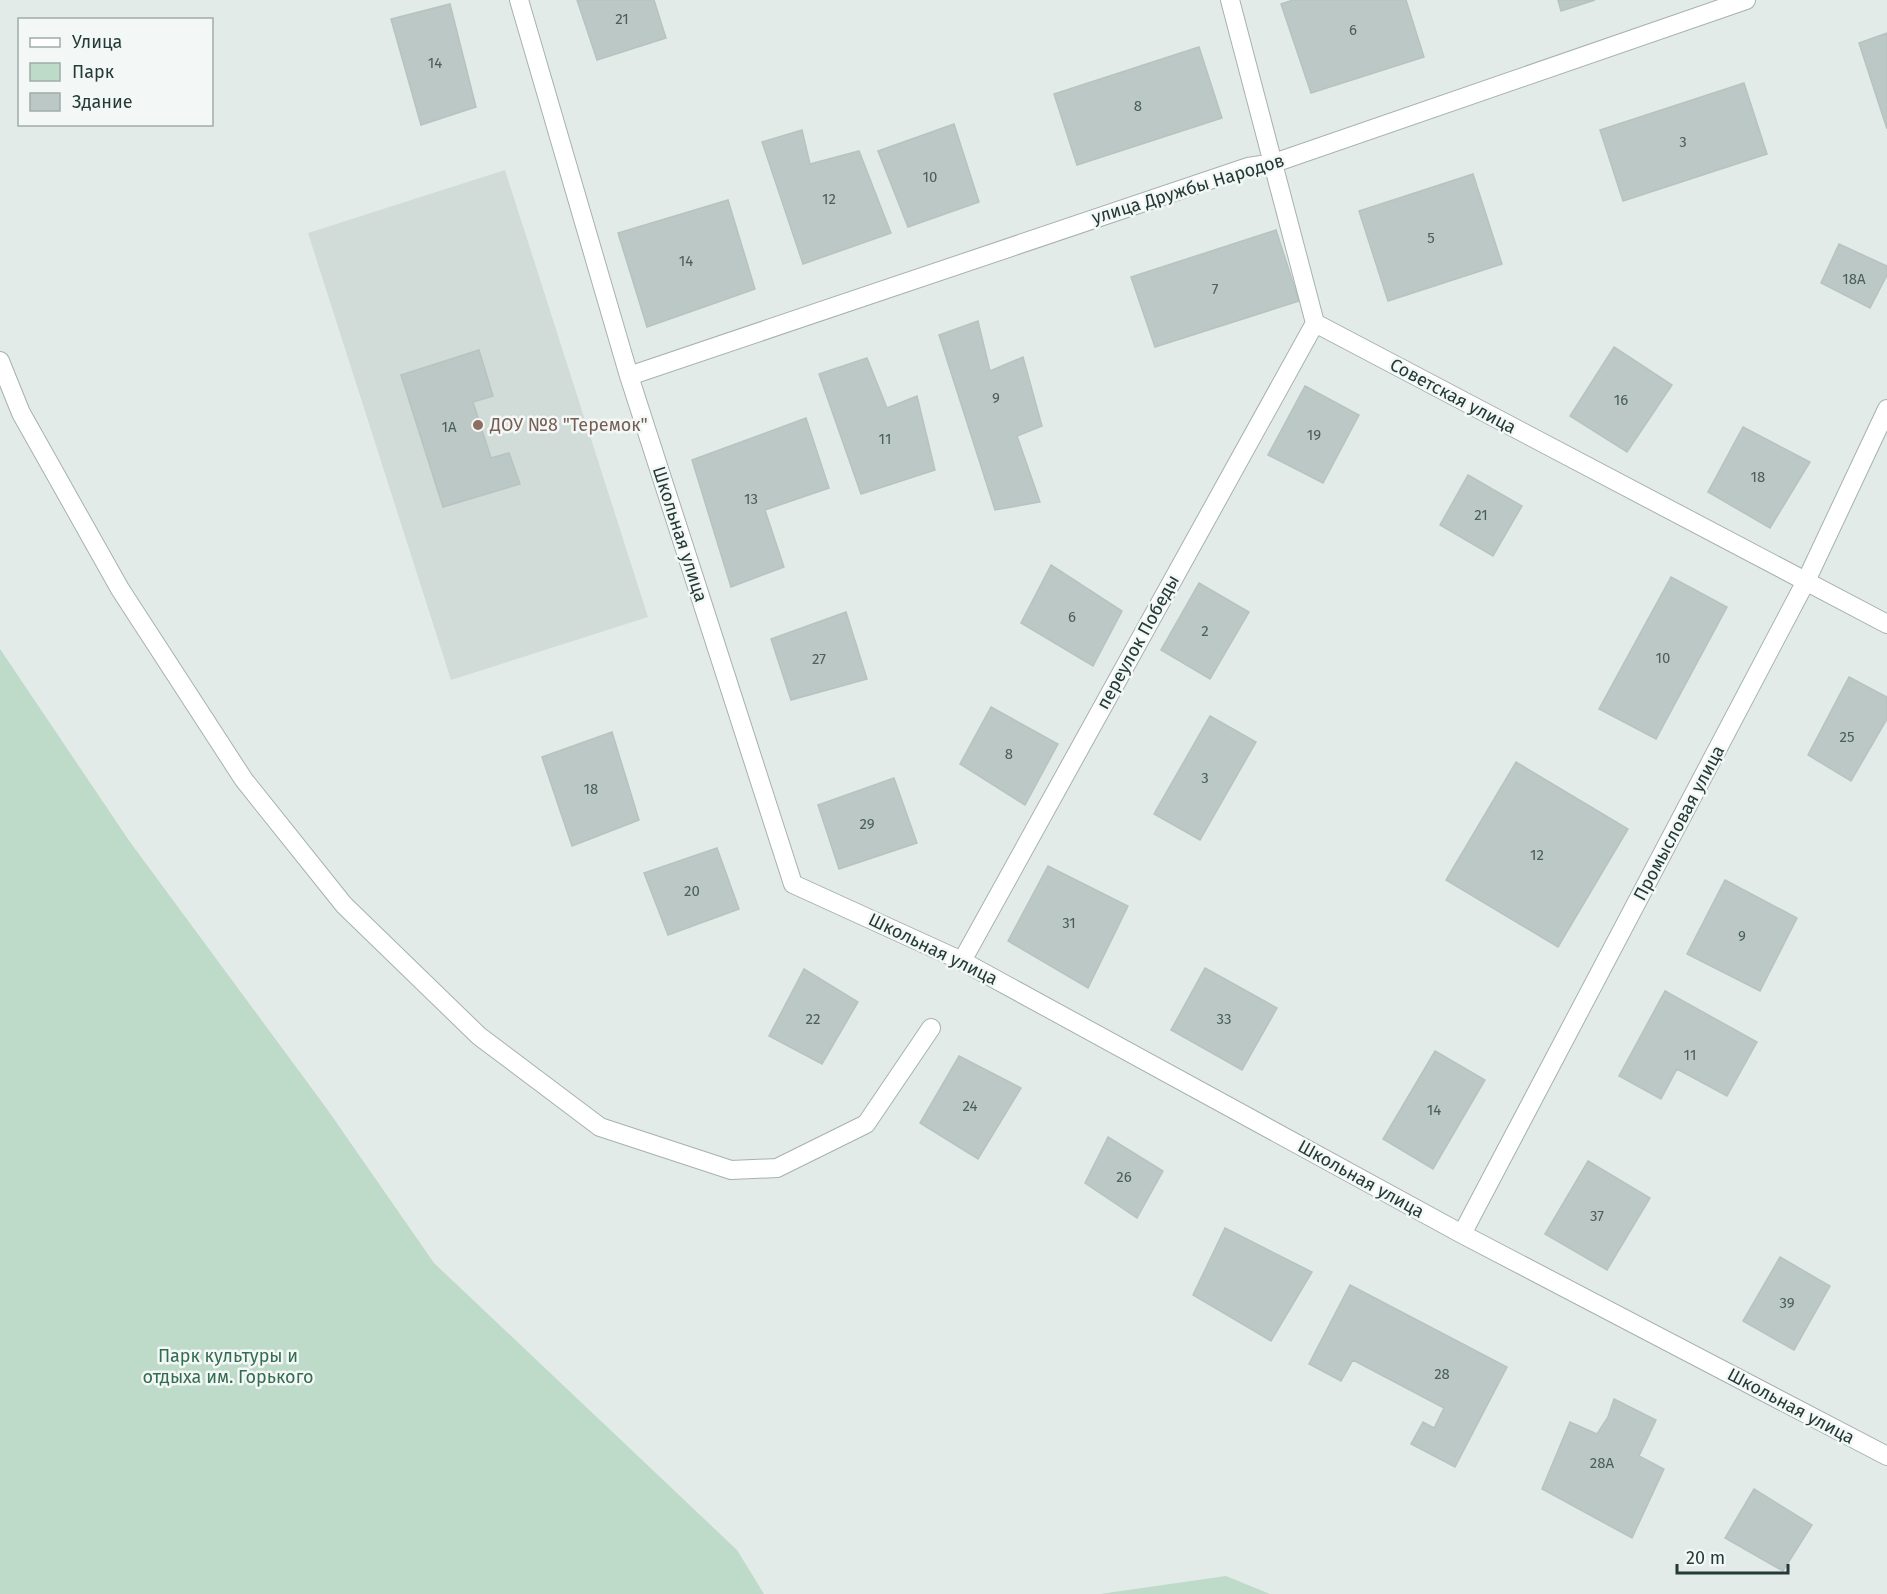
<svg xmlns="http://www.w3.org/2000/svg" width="1887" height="1594" font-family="'Fira Sans',sans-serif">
<rect width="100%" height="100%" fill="#e3ebe8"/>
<path fill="#d1dbd8" d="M505 170 648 617 451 680 308 233Z"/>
<path fill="#bedac9" d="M0 649 130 842 327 1109 434 1263 737 1550 764 1594H0Z
M1226 1576 1270 1594H1100Z"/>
<path fill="#bbc8c5" stroke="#b6c4c0" stroke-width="1.5" d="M577 0H654L666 38 597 60Z
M1293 0H1406L1424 57 1311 93 1281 4Z
M1558 0H1595L1561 11Z
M450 4 476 107 421 125 391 19Z
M1887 33V129L1859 43Z
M1199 47 1222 118 1077 165 1054 94Z
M1744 83 1767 154 1623 201 1600 130Z
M954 124 979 202 908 227 878 151Z
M802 130 810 164 859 151 891 233 803 264 762 142Z
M1473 174 1502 264 1388 301 1359 211Z
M728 200 755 289 647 327 618 233Z
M1276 230 1299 301 1155 347 1131 277Z
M1839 244 1887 266V275L1870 308 1821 283Z
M978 321 990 371 1023 357 1042 426 1017 436 1040 502 995 510 939 335Z
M1614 347 1672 385 1627 452 1570 416Z
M479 350 493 396 473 402 491 458 509 453 520 484 443 507 401 375Z
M867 358 887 408 917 396 935 470 861 494 819 374Z
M1305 386 1359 415 1323 483 1268 455Z
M806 418 829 488 765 510 784 567 731 587 692 460Z
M1743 427 1810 462 1770 528 1708 492Z
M1468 475 1522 506 1493 556 1440 525Z
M1051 565 1122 611 1093 666 1021 623Z
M1671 577 1727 607 1656 739 1599 709Z
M1199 583 1249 612 1210 679 1161 650Z
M846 612 867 679 791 700 771 639Z
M1849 677 1887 697V719L1851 781 1808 755Z
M991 707 1058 744 1025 805 960 764Z
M1210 716 1256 742 1200 840 1154 814Z
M612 732 639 820 572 846 542 757Z
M1516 762 1628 829 1558 947 1446 880Z
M894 778 917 843 839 869 818 805Z
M717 848 739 909 668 935 644 873Z
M1048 866 1128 906 1088 988 1008 941Z
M1725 880 1797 918 1760 991 1687 954Z
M1205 968 1277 1008 1242 1070 1171 1030Z
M804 969 858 1002 822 1064 769 1036Z
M1665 991 1757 1042 1727 1096 1677 1069 1661 1099 1619 1076Z
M1435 1051 1485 1080 1433 1169 1383 1139Z
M959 1056 1021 1088 978 1159 920 1123Z
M1108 1137 1163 1171 1137 1218 1085 1183Z
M1588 1161 1650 1198 1607 1270 1545 1234Z
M1225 1228 1312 1272 1271 1341 1193 1295Z
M1780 1257 1830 1286 1794 1350 1743 1321Z
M1350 1285 1507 1367 1455 1467 1411 1444 1423 1422 1434 1428 1444 1408 1353 1360 1341 1381 1309 1364Z
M1614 1399 1656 1420 1639 1456 1664 1469 1632 1538 1542 1489 1570 1422 1597 1434 1608 1417Z
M1754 1489 1812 1525 1783 1571 1725 1538Z"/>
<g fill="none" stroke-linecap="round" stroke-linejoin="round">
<g stroke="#a6b2af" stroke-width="20">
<path id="minor" d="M519 0 629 376 793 884 962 961 1462 1234 1887 1456
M1230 0 1315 323 1887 624
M0 361 21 413 120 589 244 780 344 905 479 1036 600 1127 731 1170 777 1168 866 1124 931 1028
M629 376 1248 167 1274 163 1746 0
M962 961 1315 323
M1462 1234 1806 581 1887 409"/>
</g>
<use href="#minor" stroke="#fff" stroke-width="18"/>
</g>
<circle fill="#8d6e63" stroke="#f3f8f6" stroke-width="2" cx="478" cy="425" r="6"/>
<g text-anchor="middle" stroke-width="5" stroke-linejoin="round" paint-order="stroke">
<g font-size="15" fill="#4a5e5a">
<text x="622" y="24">21</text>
<text x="1353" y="35">6</text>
<text x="435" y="68">14</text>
<text x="1138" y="111">8</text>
<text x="1683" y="147">3</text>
<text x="930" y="182">10</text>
<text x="829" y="204">12</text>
<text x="1431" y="243">5</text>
<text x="686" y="266">14</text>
<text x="1854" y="284">18А</text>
<text x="1215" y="294">7</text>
<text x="996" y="403">9</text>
<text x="1621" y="405">16</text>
<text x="449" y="432">1А</text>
<text x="1314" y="440">19</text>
<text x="885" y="444">11</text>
<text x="1758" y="482">18</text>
<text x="751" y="504">13</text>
<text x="1481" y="520">21</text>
<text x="1072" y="622">6</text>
<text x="1205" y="636">2</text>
<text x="1663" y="663">10</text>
<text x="819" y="664">27</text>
<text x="1847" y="742">25</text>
<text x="1009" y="759">8</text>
<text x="1205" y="783">3</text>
<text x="591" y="794">18</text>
<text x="867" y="829">29</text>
<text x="1537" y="860">12</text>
<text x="692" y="896">20</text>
<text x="1069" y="928">31</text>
<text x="1742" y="941">9</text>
<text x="813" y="1024">22</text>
<text x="1224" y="1024">33</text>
<text x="1690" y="1060">11</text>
<text x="970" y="1111">24</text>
<text x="1434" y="1115">14</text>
<text x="1124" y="1182">26</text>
<text x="1597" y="1221">37</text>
<text x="1787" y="1308">39</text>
<text x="1442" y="1379">28</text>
<text x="1602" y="1468">28А</text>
</g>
<g font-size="18" fill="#243a37" stroke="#f3f8f6">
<text transform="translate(1188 189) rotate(-17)" y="6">улица Дружбы Народов</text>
<text transform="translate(1453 396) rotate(28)" y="6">Советская улица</text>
<text transform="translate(680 534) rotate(72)" y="6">Школьная улица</text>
<text transform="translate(1138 642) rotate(-61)" y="6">переулок Победы</text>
<text transform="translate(1679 823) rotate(-62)" y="6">Промысловая улица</text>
<text transform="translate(933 949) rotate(26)" y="6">Школьная улица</text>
<text transform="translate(1361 1179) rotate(29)" y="6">Школьная улица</text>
<text transform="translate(1791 1406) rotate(28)" y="6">Школьная улица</text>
</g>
<g font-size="18" fill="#785e54" stroke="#f3f8f6" text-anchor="start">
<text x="490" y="431">ДОУ №8 "Теремок"</text>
</g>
<g font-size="18" fill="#336d51" stroke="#f3f8f6">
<text x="228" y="1362">Парк культуры и<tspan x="228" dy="21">отдыха им. Горького</tspan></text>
</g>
</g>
<rect x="18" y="18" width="195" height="108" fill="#f3f8f6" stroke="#a0acaa" stroke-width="1.5"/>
<rect x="30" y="38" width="30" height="9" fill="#ffffff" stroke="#a0acaa" stroke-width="1.5"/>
<text x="72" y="48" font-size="18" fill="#243a37">Улица</text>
<rect x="30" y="63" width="30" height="18" fill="#bedac9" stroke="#a0acaa" stroke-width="1.5"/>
<text x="72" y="78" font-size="18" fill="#243a37">Парк</text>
<rect x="30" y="93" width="30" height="18" fill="#bbc8c5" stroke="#a0acaa" stroke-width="1.5"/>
<text x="72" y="108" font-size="18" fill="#243a37">Здание</text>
<path d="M1677 1564v9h111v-9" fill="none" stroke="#243a37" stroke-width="3"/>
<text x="1686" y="1564" font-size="18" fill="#243a37" stroke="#f3f8f6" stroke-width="4.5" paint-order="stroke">20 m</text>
</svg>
